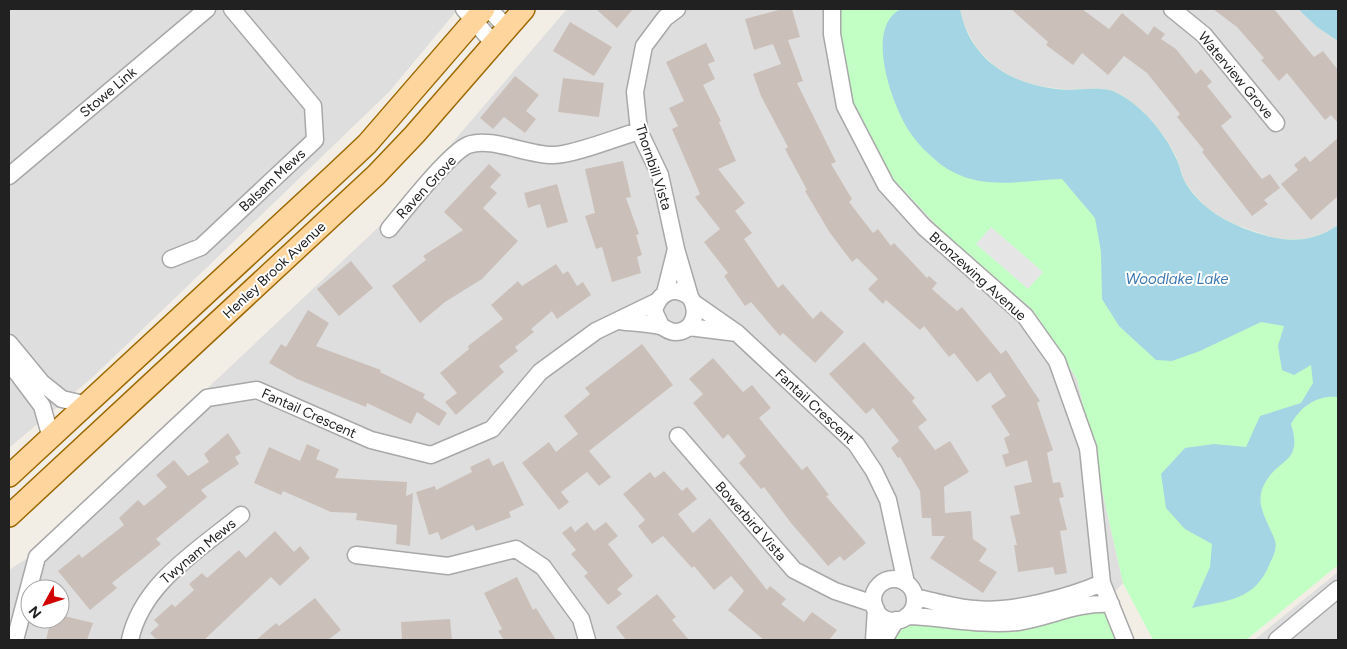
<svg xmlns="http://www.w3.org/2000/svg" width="1347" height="649" font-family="Figtree,sans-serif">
<rect width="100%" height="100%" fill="#f2eee6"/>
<path fill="#dfdede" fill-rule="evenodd" d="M9 9H458L389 92 94 376 9 448Z
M567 9H835L887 172 942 231 1033 310 1077 379 1123 583 1102 605 888 640H9V570L26 559 386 220ZM30 589H60V619H30Z
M960 9H1298L1317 27 1338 41V225L1326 234 1302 240 1277 239 1225 221 1209 211 1185 183 1176 156 1164 136 1141 110 1069 90 1029 85 1013 79 993 65 977 49 962 21Z
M1338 572V640H1254Z"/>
<path fill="#c1ffc5" d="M835 9H960C970 63 1017 88 1068 90 1083 90 1104 86 1117 93 1141 105 1164 132 1175 156 1180 165 1181 176 1186 184 1206 214 1233 226 1267 236 1292 243 1316 241 1338 225V565L1246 640H1154L1152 638 1123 583 1077 379 1033 310 942 231 887 172 853 109Z
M1102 605 1127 640H888L905 623Z"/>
<path fill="#e5e5e5" d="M991 227 1043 272 1028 289 976 244Z"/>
<path fill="#a3d5e4" d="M901 9H960C970 63 1017 88 1068 90 1083 90 1104 86 1117 93 1141 105 1164 132 1175 156 1180 165 1181 176 1186 184 1206 214 1233 226 1267 236 1292 243 1316 241 1338 225V397C1317 395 1301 406 1291 424 1304 465 1276 457 1263 487 1255 505 1268 522 1274 538 1278 547 1274 555 1270 563 1255 601 1228 600 1192 608L1210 567 1212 544 1185 529 1166 508 1161 474 1185 448 1214 444 1246 447 1260 416 1301 403 1313 383 1311 365 1294 375 1282 370 1278 346 1284 326 1261 322 1200 351 1172 361 1156 360 1119 326 1102 299 1101 252 1095 218 1062 179C1026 180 987 190 953 172 939 165 920 147 911 134 893 109 863 27 901 9Z
M1298 9H1338V41L1317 27Z"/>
<path fill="#cbc0b9" d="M596 9H633L617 28Z
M782 9H792L800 37 788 40 803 81 797 83 836 162 831 164 852 199 849 202 873 233 878 229 891 246 894 243 927 278 929 276 937 283 932 289 957 311 962 307 1001 354 1006 350 1040 401 1037 403 1053 450 1047 453 1053 483 1060 482 1064 497 1059 498 1067 530 1060 531 1067 573 1055 575 1053 567 1018 572 1014 545H1017L1010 516 1020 514 1014 486 1032 482 1027 460 1006 467 1002 455 1009 453 1004 438 1010 435 991 406 1006 396 990 372 977 382 954 353 949 357 924 326 920 330 886 300 883 304 868 289 878 279 857 258 852 262 830 233 805 191 807 190 785 149 788 147 761 96 753 74 781 64 773 44 754 50 745 19Z
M1011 9H1082L1109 29 1122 13 1148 35 1154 26 1165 34 1161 39 1176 49 1196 74 1201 69 1212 82 1207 86 1232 117 1221 126 1262 179 1270 174 1280 188 1264 200 1268 204 1252 216 1202 152 1204 150 1177 117 1180 114 1147 73 1124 56 1108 75 1082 53 1073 65 1046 45 1048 42Z
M1213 9H1274L1314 57 1323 51 1338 70V123L1331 115 1325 120 1287 73 1279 81 1261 60 1264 58 1237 27Z
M570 22 612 47 594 76 553 51Z
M706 43 715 61 708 64 715 79 703 85 721 121 719 122 736 161 718 169 745 203 735 211 752 233 744 239 778 288 783 284 813 319 821 311 844 332 815 363 783 333 780 336 751 302 745 306 724 276 728 273 704 242 720 229 695 197 700 194 672 129 678 126 669 108 684 101 666 62Z
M515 76 539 95 526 111 536 119 525 133 504 117 493 129 480 118Z
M563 78 604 83 599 117 558 112Z
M1338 138V196L1311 220 1281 184 1298 170 1294 165 1305 156 1310 162Z
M623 161 631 197 626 198 639 234 636 235 642 255 637 257 641 273 612 282 602 247 596 249 585 216 595 213 585 169Z
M489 164 501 175 490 187 497 193 483 208 518 241 482 279 445 302 420 323 392 286 426 260 423 256 463 230 444 212Z
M557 184 568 222 547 228 540 204 528 208 524 193Z
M351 261 373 288 339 316 317 289Z
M556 264 563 274 568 271 577 286 583 282 591 295 557 319 552 311 531 329 534 332 515 347 518 351 499 366 504 372 456 415 445 402 457 393 440 373 469 349 468 346 503 319 491 305 518 281 522 286Z
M308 310 329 323 316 346 381 370 380 372 425 394 423 398 447 413 439 426 417 412 411 424 367 403 366 407 297 379 269 363 281 344 286 347Z
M864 342 915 398 912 401 927 420 918 427 935 450 950 441 969 472 944 487 945 513 971 511 973 539 987 549 979 561 997 572 983 593 930 558 945 536H932L931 518H922L920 491 900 457 898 458 891 448 899 441 873 408 866 414 829 374Z
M642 344 673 385 589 451 611 477 599 486 587 472 561 492 569 502 559 510 522 463 549 442 556 452 578 434 564 416 590 394 585 388Z
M713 358 743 392 752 385 771 408 759 418 802 470 807 466 829 495 826 496 866 543 844 561 840 556 828 566 791 523 764 487 761 489 739 463 746 456 728 434 723 439 693 403 703 394 689 379Z
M228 433 241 453 235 457 239 464 201 490 207 497 156 539 161 544 112 583 117 588 90 610 58 571 79 554 82 558 124 525 119 518 138 500 144 506 167 487 156 475 174 460 188 476 209 462 204 454Z
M307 444 320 450 316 459 339 469 335 478 407 482 406 496 413 493 410 546 396 544 397 525 356 520 357 513 331 512 283 491 281 495 254 483 269 447 300 461Z
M489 458 493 466 503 461 524 505 509 512 511 517 476 531 473 525 441 540 438 532 429 535 416 492 435 486 436 490 472 472 470 467Z
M664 471 682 491 687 487 697 499 678 514 693 533 710 518 767 590 770 586 786 599 781 604 804 622 812 612 837 630 829 640H764L728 610 744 591 731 576 714 590 694 566 692 568 663 536 652 544 638 526 645 520 623 494 650 472 655 478Z
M587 522 594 531 606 522 618 536 608 544 633 576 617 589 622 594 608 605 584 576 588 573 571 554 576 550 562 533 571 526 575 532Z
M275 531 294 552 300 546 310 558 280 586 271 577 204 640H157L150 633 159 625 154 620 172 604 175 607 194 590 189 584 202 573 207 578 239 550 246 558Z
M517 577 533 610 536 608 556 640H504L498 631 502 629 484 593Z
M657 594 676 617 672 620 689 640H626L616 627Z
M315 598 341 630 328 640H256L276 623 279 626Z
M60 615 93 623 87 640H46L51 619H60Z
M450 619 452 640H402L401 622Z"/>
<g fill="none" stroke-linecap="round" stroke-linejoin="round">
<g stroke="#a8a8a8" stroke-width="19">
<path id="minor" d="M464 9 494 44
M489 9 507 28
M677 9 665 18 644 46 635 92 639 131 660 175 676 249 690 297
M832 9V34L845 106 886 185 924 227 1025 316 1057 361 1088 448 1102 583 1125 640
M1172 9 1204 35 1276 123
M9 176 207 9
M389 229C404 211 449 153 468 145 491 136 528 156 554 155 573 155 618 137 639 131
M171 259 201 247 315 140 313 106 232 9
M665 293 676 249
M694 303 737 333 856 444 874 471 888 500 906 583
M620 321C633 323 648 323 660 326 666 328 669 332 675 332 695 332 699 310 690 297 674 285 659 292 654 311L661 326
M689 327 737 333
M9 343 42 383 62 399 88 405
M9 362 42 406 51 438
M678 436 794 570 835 591 874 604
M356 555 448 566 516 549 543 567 581 619 587 640
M873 600a21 21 0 1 1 42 0a21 21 0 1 1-42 0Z
M915 597C934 601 955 608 975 609 1011 613 1070 597 1102 583
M907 616C944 617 980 626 1018 622 1051 617 1076 602 1111 604
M15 640 37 557 207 398 257 390 371 440 431 455 492 429 540 372 596 331 656 302
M130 640C142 583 199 550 241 515
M874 640 876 609
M884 640 896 620
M1277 640 1338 589"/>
</g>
<g stroke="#9d6800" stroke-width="24">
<path id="major" d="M9 476 333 176 367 144 484 9
M9 516 376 175 415 134 524 9"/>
</g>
<use href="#minor" stroke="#fff" stroke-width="16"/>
<use href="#major" stroke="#ffd59e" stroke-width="21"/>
</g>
<g text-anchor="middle" stroke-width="4" stroke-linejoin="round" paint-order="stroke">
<g font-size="14" fill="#212121" stroke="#fff">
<text transform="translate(1236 75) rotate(50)" y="5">Waterview Grove</text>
<text transform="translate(108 92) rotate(-40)" y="5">Stowe Link</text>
<text transform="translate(654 167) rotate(72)" y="5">Thornbill Vista</text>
<text transform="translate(272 180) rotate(-43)" y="5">Balsam Mews</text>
<text transform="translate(426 187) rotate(-47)" y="5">Raven Grove</text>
<text transform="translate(274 270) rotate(-43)" y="5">Henley Brook Avenue</text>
<text transform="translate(978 276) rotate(42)" y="5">Bronzewing Avenue</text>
<text transform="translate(815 406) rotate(43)" y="5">Fantail Crescent</text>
<text transform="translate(309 413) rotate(24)" y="5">Fantail Crescent</text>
<text transform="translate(751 521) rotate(49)" y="5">Bowerbird Vista</text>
<text transform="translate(198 551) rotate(-40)" y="5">Twynam Mews</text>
</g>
<g font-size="15" font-style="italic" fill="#407ab2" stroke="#fff">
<text x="1177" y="284">Woodlake Lake</text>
</g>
</g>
<rect width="1347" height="649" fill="none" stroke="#212121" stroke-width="20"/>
<g transform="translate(45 604) rotate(230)"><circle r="24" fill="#ffffff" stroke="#a6a6a6"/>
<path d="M0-4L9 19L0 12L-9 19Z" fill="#d10001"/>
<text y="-8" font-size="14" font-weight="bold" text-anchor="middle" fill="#212121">N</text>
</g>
</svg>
